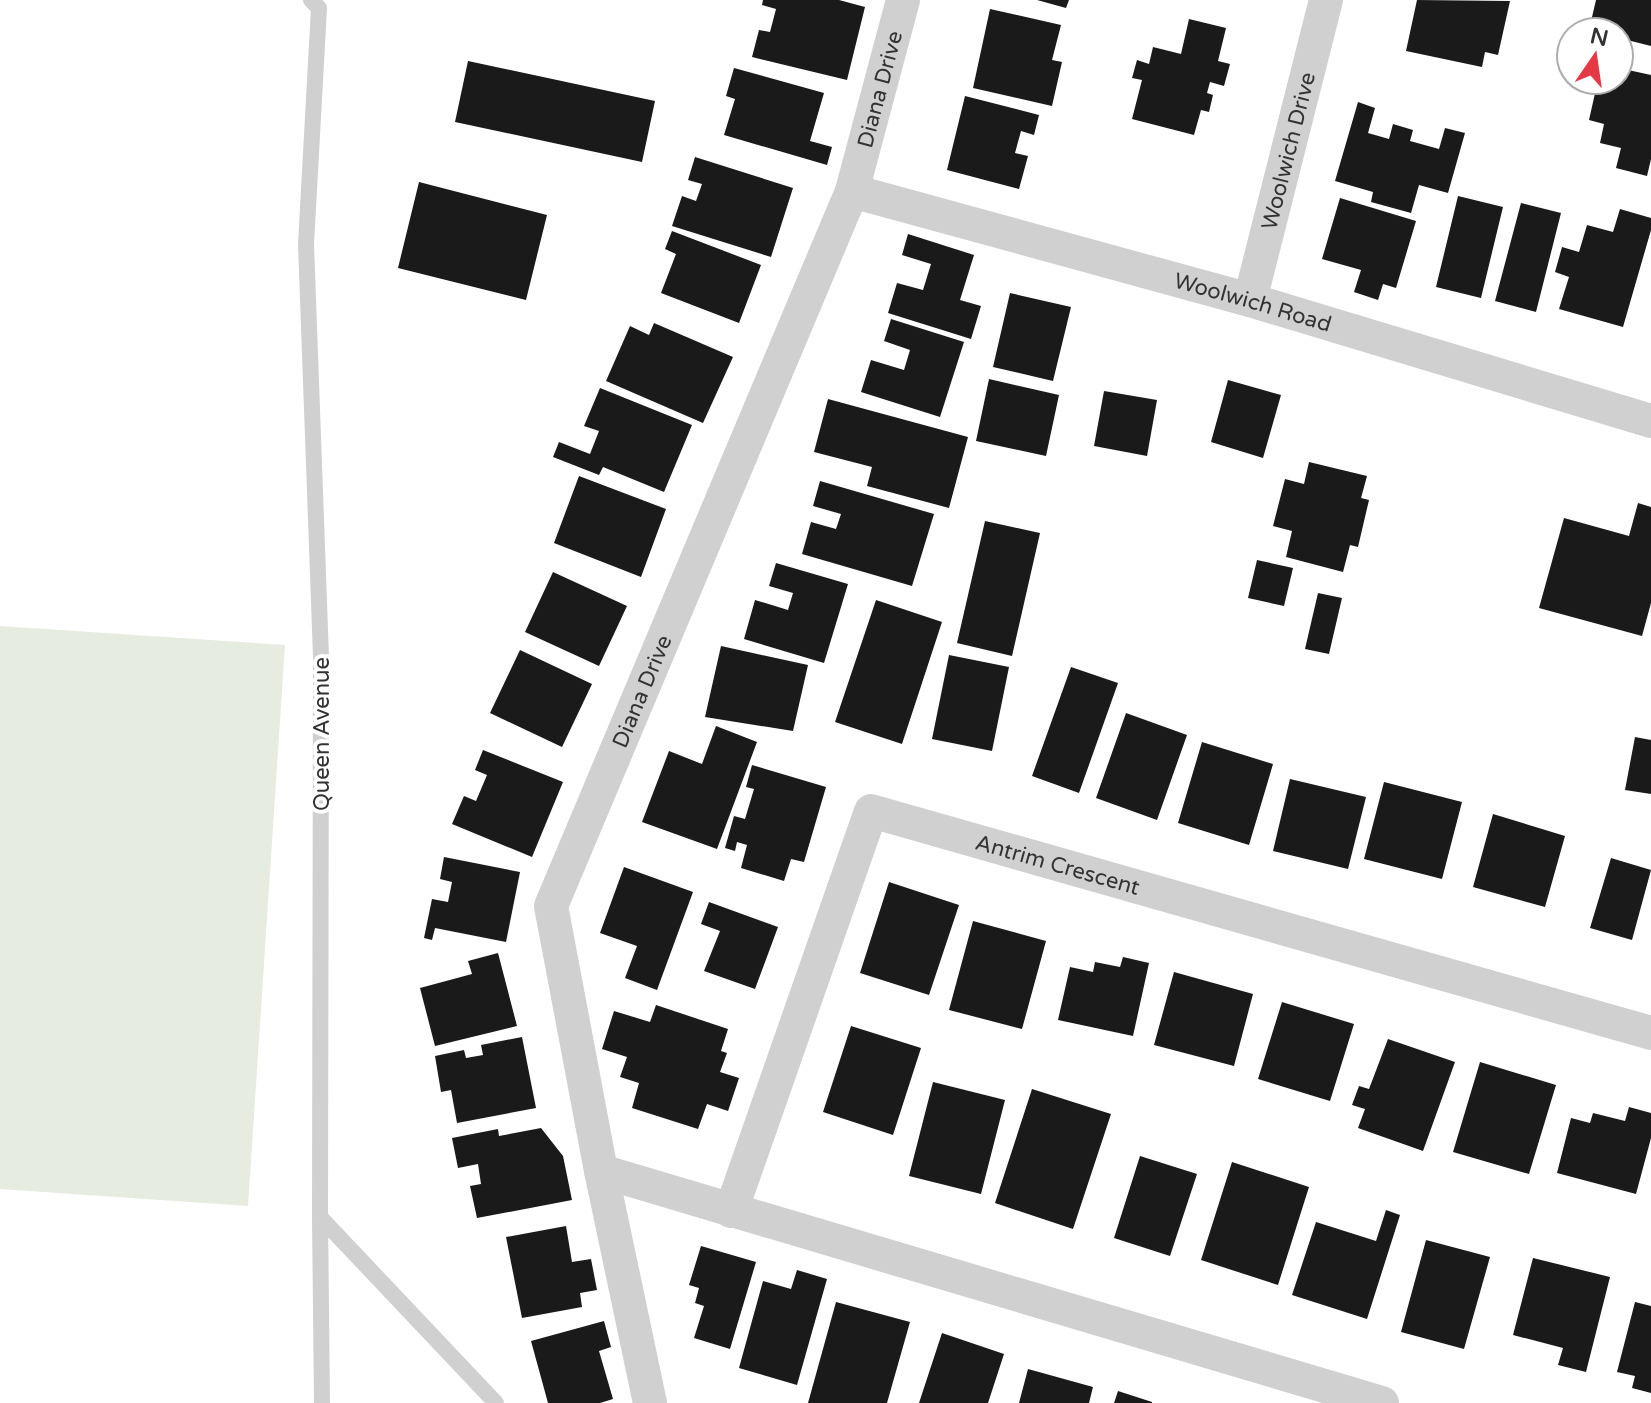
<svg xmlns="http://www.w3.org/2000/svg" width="1651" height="1403" font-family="'Varela Round',sans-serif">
<rect width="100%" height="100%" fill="#fff"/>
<path fill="#e6ecdf" d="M0 626 285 645 248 1206 0 1189Z"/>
<path fill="#1a1a1a" d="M763 0H839L865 7 847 80 752 57 759 30 770 32 776 9 762 5Z
M1037 0H1069L1066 8Z
M1417 0 1510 1 1498 55 1485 52 1482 67 1406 51Z
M1596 0H1651V46L1619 38V32L1589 30Z
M990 9 1061 25 1052 60 1062 62 1052 106 973 88Z
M1189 19 1226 28 1218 61 1230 64 1224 86 1210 82 1207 93 1213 95 1209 112 1201 110 1194 135 1132 119 1142 80 1132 78 1137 60 1149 64 1153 47 1181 54Z
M468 61 655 101 642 162 455 122Z
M734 68 824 93 810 141 832 147 827 165 724 135 735 99 726 96Z
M1619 68 1651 75V159L1647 176 1616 168 1621 148 1600 143 1604 124 1589 120 1598 80H1619Z
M965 96 1039 115 1034 135 1021 131 1015 153 1028 156 1019 189 947 170Z
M1358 102 1375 108 1368 133 1389 139 1393 124 1413 130 1410 141 1439 149 1445 128 1465 133 1448 193 1419 185 1411 213 1371 202 1373 192 1335 181Z
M695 157 793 188 771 257 672 226 682 196 696 201 702 184 688 180Z
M419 182 547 215 526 300 398 268Z
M1458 196 1503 207 1481 298 1436 287Z
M1340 198 1416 221 1396 288 1383 284 1378 300 1354 292 1361 270 1322 259Z
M1521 203 1561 213 1536 312 1495 301Z
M1620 209 1651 218V230L1623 327 1559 309 1569 277 1555 272 1562 247 1579 252 1587 225 1613 232Z
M672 231 761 265 739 323 661 293 676 254 665 249Z
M908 234 974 255 960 300 981 306 971 339 888 313 897 283 923 290 931 264 902 255Z
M1010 293 1071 307 1053 381 993 367Z
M891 319 964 342 940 417 861 392 871 360 904 370 910 350 884 341Z
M654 323 733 357 703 423 606 381 630 326 649 335Z
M989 379 1059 395 1046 456 976 441Z
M1228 380 1281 395 1263 458 1211 442Z
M600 388 692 425 664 492 603 467 599 475 553 457 559 442 590 454 599 431 584 426Z
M1104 391 1157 400 1147 456 1094 446Z
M828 399 968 437 949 508 867 486 872 467 814 452Z
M1309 462 1367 476 1361 498 1369 500 1358 547 1350 545 1343 572 1286 557 1292 531 1273 526 1285 479 1304 484Z
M579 476 666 509 641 577 554 543Z
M820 481 934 514 912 586 802 554 811 522 836 529 841 514 813 506Z
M1638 503 1651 507V603L1642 636 1539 608 1564 518 1629 536Z
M985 521 1040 533 1012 656 957 643Z
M1257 560 1293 568 1284 606 1248 598Z
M776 563 848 584 824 663 744 639 755 600 788 610 793 593 769 586Z
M553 572 627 606 599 666 525 632Z
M1318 593 1342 598 1329 654 1305 649Z
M876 600 942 622 902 744 835 722Z
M721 646 808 665 793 731 705 717Z
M520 650 592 684 562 747 490 713Z
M949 655 1009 667 992 751 932 739Z
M1071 667 1118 683 1079 793 1032 776Z
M1126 713 1187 735 1157 820 1096 798Z
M716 726 757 742 717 849 642 822 669 751 702 764Z
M1635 737 1651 740V794L1625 790Z
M1202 742 1273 764 1249 845 1178 823Z
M483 750 563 782 532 857 452 824 464 796 476 801 487 775 475 770Z
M752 765 826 787 804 862 791 859 784 881 741 868 747 845 737 842 735 851 725 848 734 816 745 819 754 789 746 787Z
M1290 779 1366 797 1348 869 1273 851Z
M1384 782 1462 802 1442 879 1364 859Z
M1493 814 1565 836 1545 907 1473 887Z
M444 857 520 872 506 942 435 928 432 940 424 938 432 899 448 902 452 882 440 879Z
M1611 858 1651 870 1632 940 1590 928Z
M624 867 693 892 657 990 625 978 637 946 600 933Z
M889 882 959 905 929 995 860 973Z
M709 902 778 927 755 989 704 971 720 931 701 924Z
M973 921 1046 941 1022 1029 949 1010Z
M498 953 517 1026 435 1046 420 988 472 974 468 961Z
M1123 957 1149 963 1133 1036 1058 1020 1070 967 1093 972 1095 962 1120 967Z
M1174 972 1253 994 1234 1066 1154 1045Z
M1282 1002 1354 1024 1330 1101 1258 1079Z
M656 1005 728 1029 721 1051 727 1053 720 1072 739 1078 728 1111 707 1104 698 1129 632 1108 639 1083 620 1077 627 1057 602 1049 614 1011 650 1022Z
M851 1026 921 1048 893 1135 823 1112Z
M522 1037 536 1108 457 1123 451 1090 441 1092 435 1056 464 1050 466 1058 483 1055 481 1045Z
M1388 1039 1455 1062 1423 1151 1358 1128 1365 1109 1352 1105 1359 1086 1369 1089Z
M1480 1062 1556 1085 1529 1174 1453 1152Z
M933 1082 1005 1100 981 1194 909 1176Z
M1032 1089 1111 1114 1073 1229 995 1203Z
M1629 1107 1651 1113V1138L1636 1194 1557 1173 1571 1118 1590 1123 1593 1113 1625 1121Z
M541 1128 563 1156 572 1200 477 1218 470 1186 481 1184 478 1164 458 1168 452 1138 498 1129 499 1136Z
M1140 1156 1197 1174 1170 1256 1114 1238Z
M1232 1162 1309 1187 1278 1285 1201 1260Z
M1386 1210 1400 1215 1367 1319 1292 1295 1316 1222 1376 1241Z
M566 1226 572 1262 591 1259 597 1290 580 1293 582 1307 522 1318 506 1237Z
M1426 1240 1490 1257 1464 1349 1401 1332Z
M701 1246 756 1262 730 1349 694 1338 704 1306 695 1303 699 1288 689 1285Z
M1533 1258 1610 1277 1586 1372 1558 1365 1563 1348 1513 1335Z
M797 1270 827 1279 797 1385 739 1368 763 1281 791 1289Z
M836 1302 910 1322 887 1403H808Z
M1635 1302 1651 1306V1393L1632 1388 1635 1376 1617 1372Z
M604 1321 611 1347 599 1351 613 1399 600 1403H548L531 1341Z
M942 1333 1004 1354 988 1403H919Z
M1028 1369 1093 1387 1089 1403H1019Z
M1118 1391 1152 1402V1403H1114Z"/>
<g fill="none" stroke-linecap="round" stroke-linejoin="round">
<path stroke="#d0d0d0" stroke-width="16" d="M311 0 319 8 306 244 321 657 320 1217 496 1403
M320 1217 322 1403"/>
<g stroke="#d0d0d0" stroke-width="34">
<path id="s1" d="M852 191 1250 300 1651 421"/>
<path id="s2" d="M1250 300 1326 0"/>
<path d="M601 1171 1382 1403"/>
<path id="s3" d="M731 1211 871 811 1651 1033"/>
<path id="s4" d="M650 1403 601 1171 551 906 852 191 903 0"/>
</g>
</g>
<g text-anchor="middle" stroke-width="8" stroke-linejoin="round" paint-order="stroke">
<g font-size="22" fill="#333" stroke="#fff">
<text dy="8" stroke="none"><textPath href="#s4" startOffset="1388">Diana Drive</textPath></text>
<text dy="8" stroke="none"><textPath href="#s2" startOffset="154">Woolwich Drive</textPath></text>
<text dy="8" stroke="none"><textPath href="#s1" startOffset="416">Woolwich Road</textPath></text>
<text dy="8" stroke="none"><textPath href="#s4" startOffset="740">Diana Drive</textPath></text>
<text transform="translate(321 734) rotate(-90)" y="8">Queen Avenue</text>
<text dy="8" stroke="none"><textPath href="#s3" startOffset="618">Antrim Crescent</textPath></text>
</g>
</g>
<g transform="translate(1595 56) rotate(13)"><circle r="38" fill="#ffffff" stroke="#adadad" stroke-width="2"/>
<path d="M0-6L14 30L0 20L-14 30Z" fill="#e63946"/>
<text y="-12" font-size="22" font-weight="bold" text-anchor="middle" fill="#333333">N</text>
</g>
</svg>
